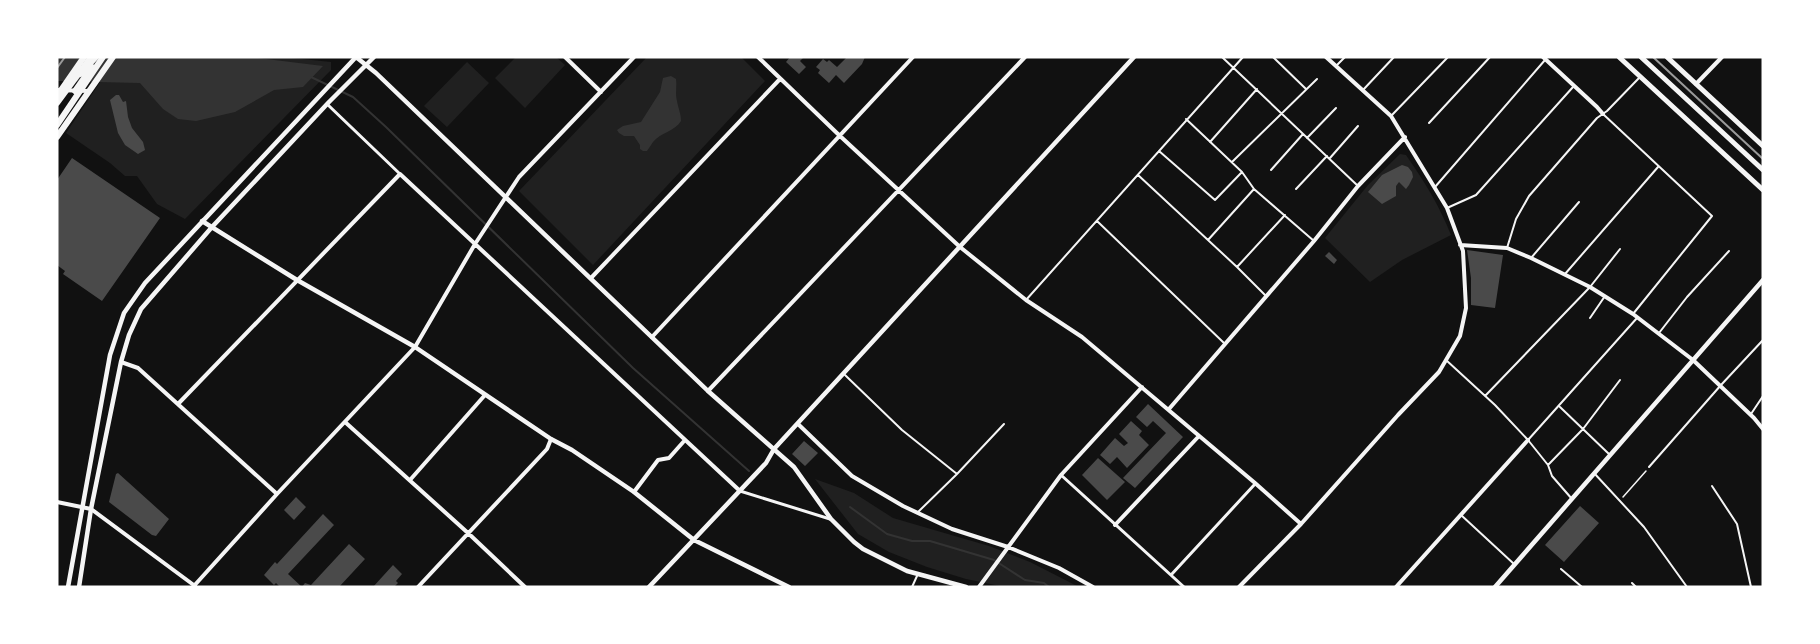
<svg xmlns="http://www.w3.org/2000/svg" width="1820" height="644" font-family="Cabin,sans-serif">
<rect width="100%" height="100%" fill="#111"/>
<path fill="#202020" d="M117 57H283L331 62V70L185 219 157 204 137 176H125L110 163 66 133Z
M516 57H556L565 65 525 108 495 78Z
M647 57H741L765 81 593 265 519 191Z
M467 62 489 83 447 127 424 106Z
M1400 154 1406 155C1424 181 1439 205 1451 235L1402 260 1370 282 1325 238 1368 185Z
M815 479 854 493 893 518 989 546 1030 562 1079 587H1005L966 579 927 567 889 552 858 534Z"/>
<path fill="#333" d="M57 57H251L323 66 303 87 274 90 235 112 196 121 178 119 163 109 140 83 57 81Z
M671 76 676 79C677 86 675 94 677 101 678 108 681 113 681 121 675 131 660 133 653 142 651 145 649 148 647 151H643L640 149V145L634 136H624L619 133 617 130 623 126 641 122 660 92 663 78Z"/>
<g fill="none" stroke-linecap="round" stroke-linejoin="round">
<path stroke="#333" stroke-width="2" d="M311 77 353 97 386 127 633 368 749 471
M850 507 887 534 912 541H930L994 560 1025 580 1044 583 1049 587"/>
</g>
<path fill="#4a4a4a" d="M790 57H804L800 61 806 67 799 74 786 62Z
M847 57H865L862 64 844 83 836 75 829 83 818 73 820 70 816 67 823 59 827 62 829 60 837 67Z
M116 95H119L123 102 126 101 128 117 132 128 143 142 145 150 138 154 125 145 118 133 110 100Z
M72 158 160 218 102 301 63 274 65 271 57 265V180Z
M1402 165 1408 167 1412 172 1413 177 1409 185 1406 189 1399 182 1396 186V196L1382 204 1368 192 1382 175Z
M1467 250 1503 255 1495 308 1471 305V278Z
M1329 252 1337 260 1334 264 1325 256Z
M1148 404 1183 437 1135 488 1123 478 1166 433 1153 421 1147 427 1136 417Z
M1131 421 1142 431 1139 435 1149 445 1127 468 1117 457 1110 464 1100 455 1115 438 1124 446 1128 443 1119 434Z
M804 441 818 453 805 466 792 454Z
M1098 458 1125 482 1107 500 1082 475Z
M118 473 169 519 156 536 152 535 109 502 116 474Z
M296 497 306 507 294 520 284 510Z
M1580 506 1599 523 1564 562 1545 545Z
M323 514 334 525 288 574 302 587 305 583 311 585 349 544 365 559 339 587H280L276 583 274 585 264 575 275 562 277 564Z
M393 565 402 574 396 581 398 583 394 587H373Z"/>
<g fill="none" stroke-linecap="round" stroke-linejoin="round">
<path stroke="#f5f5f5" stroke-width="1.5" d="M1623 497 1646 471"/>
<path stroke="#f5f5f5" stroke-width="2" d="M1222 57 1358 186
M1273 57 1306 89
M1336 66 1345 57
M1363 90 1394 57
M1603 114 1712 216 1633 314
M1391 116 1448 57
M1186 119 1242 172 1254 189 1314 241
M1429 123 1490 57
M1307 138 1336 108
M1210 142 1257 89
M1159 151 1215 200 1242 172
M1330 158 1358 126
M1232 162 1317 79
M1271 170 1303 134
M1138 175 1237 267 1266 296
M1435 187 1545 60
M1296 189 1327 156
M1447 208 1476 195 1573 87
M1097 221 1224 343
M1208 240 1254 189
M1507 248 1516 219 1529 196 1597 118 1607 111 1639 78
M1531 258 1579 202
M1237 267 1285 215
M1565 274 1658 167
M1026 300 1243 57
M1590 318 1605 296
M1659 333 1687 297 1729 251
M1446 360 1495 405 1528 440 1548 465 1552 476 1572 499
M845 375 902 430 957 474
M1485 396 1590 287 1620 249
M1560 407 1610 455
M1751 414 1763 396
M1528 440 1637 318
M1548 465 1583 429 1620 380
M1649 467 1721 385 1763 340
M1594 473 1644 527 1687 587
M1712 486 1737 524 1751 587
M917 513 957 474 1004 424
M1461 515 1514 564
M1561 569 1582 587
M1632 583 1636 587
M912 587 917 576"/>
<path stroke="#f5f5f5" stroke-width="3" d="M327 104 400 174
M1061 475 1184 587
M740 491 830 519
M1171 575 1255 484"/>
<path stroke="#f5f5f5" stroke-width="4" d="M565 57 601 92
M758 57 840 136 960 247 1026 300 1082 337 1255 483 1301 524
M1543 57 1597 107 1603 114
M1696 84 1722 57
M57 90 89 91
M1460 245 1507 248 1531 258 1590 287 1633 314 1693 360 1754 418 1763 429
M591 278 780 79
M652 337 913 57
M121 362 138 368 277 494
M708 391 1025 57
M178 404 400 174 740 491
M1169 409 1314 241 1358 186 1405 137
M345 422 468 533 525 587
M798 424 852 476 903 506 952 529 1008 547 1059 568 1093 587
M410 480 485 395
M634 492 658 460 669 458 685 440
M57 502 91 509 195 586
M1115 525 1199 436
M193 587 277 494 415 347 475 244 519 177 634 57
M418 587 547 449 551 439
M979 587 1061 475 1142 387
M1239 587 1301 524 1398 415 1439 372 1460 336 1466 308 1463 251 1447 208 1391 116 1326 57
M1396 587 1528 440"/>
<path stroke="#f5f5f5" stroke-width="4.5" d="M356 57 376 73 708 391 794 467 831 519 854 542 863 549 907 571 966 587
M202 221 297 280 415 347 551 439 572 450 634 492 694 540 789 587
M68 587 110 355 124 313 145 283 356 57
M79 587 91 509 121 362 129 335 141 309 212 227 329 102 374 57
M649 587 766 463 774 449 1134 57
M1495 587 1763 280"/>
<path stroke="#f5f5f5" stroke-width="5" d="M1619 57 1763 190
M1641 57 1763 170
M1667 57 1763 146"/>
<path stroke="#f5f5f5" stroke-width="6" d="M80 74 96 57
M75 91 92 67
M57 96 84 57
M57 137 113 57"/>
<path stroke="#f5f5f5" stroke-width="6" d="M57 103 91 57
M57 125 103 57"/>
<path stroke="#9a9a9a" stroke-width="2" d="M1653 57 1763 159
M57 68 65 57"/>
</g>
<rect width="1820" height="644" fill="none" stroke="#ffffff" stroke-width="117"/>
</svg>
